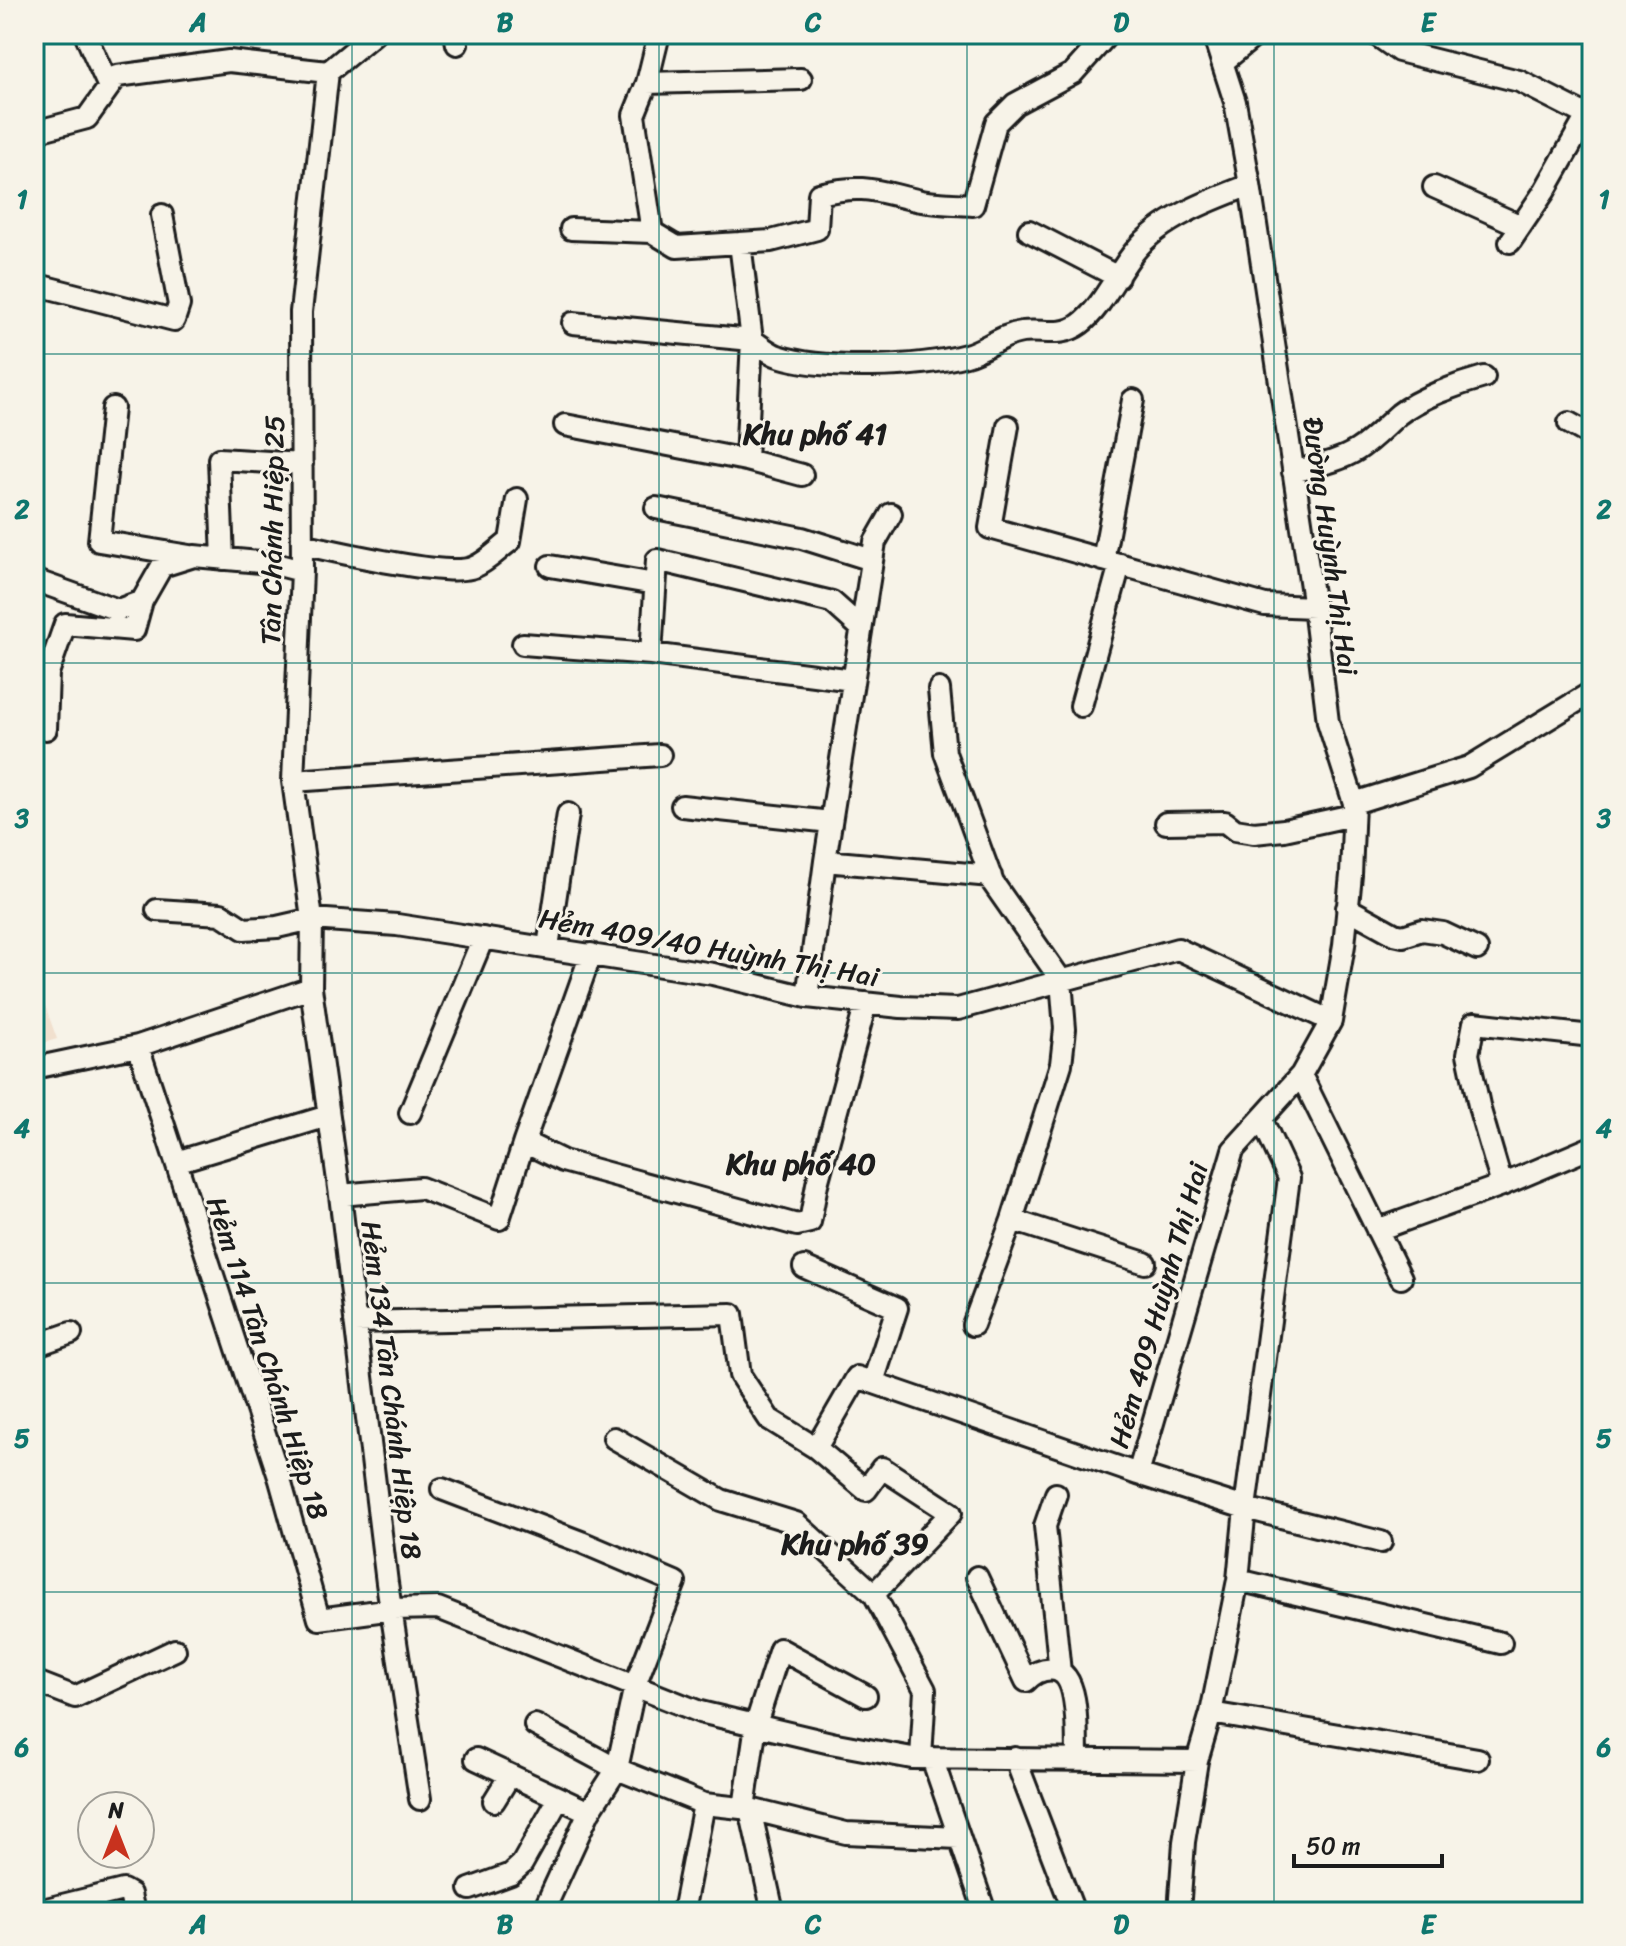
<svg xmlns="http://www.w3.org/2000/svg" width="1626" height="1946" font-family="Sriracha,sans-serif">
<rect width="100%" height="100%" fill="#f7f3e8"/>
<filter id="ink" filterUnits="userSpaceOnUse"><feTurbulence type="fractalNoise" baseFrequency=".0125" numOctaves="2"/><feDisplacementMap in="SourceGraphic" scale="16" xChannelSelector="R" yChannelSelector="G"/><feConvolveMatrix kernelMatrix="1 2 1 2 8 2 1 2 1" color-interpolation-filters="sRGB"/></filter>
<g filter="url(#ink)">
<path fill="#f1e0ce" d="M34 975 57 1039 34 1046Z"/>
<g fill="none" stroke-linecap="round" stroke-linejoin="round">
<g stroke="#1c1c1c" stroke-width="26">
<path id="minor" d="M85 34 109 87
M455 34 457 44
M659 34 647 83 634 115 652 232 677 247 771 241 817 229 819 194C865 183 878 192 921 201 938 204 956 204 973 205L996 123 1015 104 1073 73 1108 34
M1375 34 1399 51 1519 81 1592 118
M1223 62 1257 34
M328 72 301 312 302 571 293 781 312 919 311 988 340 1195 387 1583 420 1799
M647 83 801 79
M34 132 87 118 117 76 229 61 328 72 374 34
M1434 187 1521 226
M571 229 652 232
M1029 231 1118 277
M1510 242 1544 192 1587 116
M740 243 752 340 746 460
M34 284 174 320 179 305 162 215
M573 323 752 340C760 345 769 353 778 356 824 371 919 368 966 355 985 350 1001 335 1022 332 1042 329 1061 338 1080 324 1102 308 1118 271 1135 251 1161 218 1213 199 1250 185
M113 408 99 541 190 556
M1569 423 1592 436
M565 425 746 460 802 475
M1008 426 990 528 1265 605 1314 607
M1293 472C1314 466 1338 462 1357 450 1373 440 1385 426 1399 414 1419 398 1458 384 1484 377
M656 508 802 538 872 560
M302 544C333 551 450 578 474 567 487 562 499 549 510 541L517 499
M223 559 219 459 302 464
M1103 560 1133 400
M550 566 655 584
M34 580 118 610 142 601 162 566 194 556 271 563 302 571
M523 644 651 654 853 680
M651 654 657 560 832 602 861 628
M939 689 945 753 993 883 1061 980 1065 1029 1061 1064 1012 1220 973 1325
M1081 706 1120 564
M46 729 48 673 65 624 134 630 142 601
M293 781 660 755
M1354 803 1469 767 1592 692
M682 806 831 822
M1166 823 1225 822 1235 830 1254 833 1284 830 1353 815
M825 861 991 876
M1347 908 1394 934 1403 936 1422 930 1443 933 1477 949
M157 910 221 914 244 929 277 927 312 919 397 925 713 974 807 997 901 1007 958 1009 1178 949 1331 1021
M548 947 568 814
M807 997 825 861 875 542 891 514
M138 1046 280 1480 319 1619 393 1609 438 1608 700 1712 831 1743 912 1758 1197 1761
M34 1068 138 1046 311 988
M1301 1075 1401 1278
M410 1113 483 938
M1262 1120 1289 1178 1245 1508 1381 1542
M524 1142 591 954
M176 1162 328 1116
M1502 1185 1480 1110 1468 1054 1474 1023 1592 1036
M340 1195 421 1188 499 1219 524 1142 563 1161 797 1225 810 1222 817 1184 866 1003
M1012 1220 1145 1263
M1377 1230 1502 1185 1592 1147
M804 1267 897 1308 873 1382
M355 1322 732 1314 740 1375 769 1419 816 1448 857 1377 1138 1474 1245 1508 1238 1580 1211 1713 1197 1761 1184 1842 1179 1912
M34 1346 71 1333
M614 1438 721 1500 796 1523 874 1594 925 1690 921 1758
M816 1448 866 1490 882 1468 951 1513 874 1594
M1138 1474 1233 1150 1301 1075 1331 1021 1344 945 1351 875 1354 803 1328 722 1314 607 1250 185 1235 102 1213 34
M442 1489 581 1542 675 1582 635 1685 617 1769 589 1812 543 1912
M1056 1494 1045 1526 1060 1672
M977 1577 1026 1681C1034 1673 1043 1668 1055 1670 1081 1675 1076 1737 1077 1759
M1238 1580 1501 1643
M34 1681 75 1697 175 1650
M1211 1713 1478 1759
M535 1725 617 1769 704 1804 750 1809 846 1833 959 1838
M932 1758 985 1912
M1015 1758 1074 1912
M476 1759 589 1812
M494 1801 510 1775
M744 1808 756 1724 780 1649 866 1696
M750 1809 773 1912
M470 1889 511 1874 522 1864 559 1798
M34 1912 123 1890 130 1894 134 1912
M683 1912 704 1804"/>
</g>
<use href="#minor" stroke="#f7f3e8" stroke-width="20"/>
</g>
</g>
<path fill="none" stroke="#0f766e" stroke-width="2" stroke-opacity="0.55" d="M352 34V1912M659 34V1912M967 34V1912M1274 34V1912M34 354H1592M34 663H1592M34 973H1592M34 1283H1592M34 1592H1592"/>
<g text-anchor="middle" stroke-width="6" stroke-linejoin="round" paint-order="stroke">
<g font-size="28" fill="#1c1c1c" stroke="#f7f3e8">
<text transform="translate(272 530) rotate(-89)" y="10">Tân Chánh Hiệp 25</text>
<text transform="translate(1331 546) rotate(82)" y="10">Đường Huỳnh Thị Hai</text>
<text transform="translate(709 947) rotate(10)" y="10">Hẻm 409/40 Huỳnh Thị Hai</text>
<text transform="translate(1158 1305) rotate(-74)" y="10">Hẻm 409 Huỳnh Thị Hai</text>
<text transform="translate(268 1358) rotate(72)" y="10">Hẻm 114 Tân Chánh Hiệp 18</text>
<text transform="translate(392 1390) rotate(83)" y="10">Hẻm 134 Tân Chánh Hiệp 18</text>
</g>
<g font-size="30" font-weight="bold" fill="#1c1c1c" stroke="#f7f3e8">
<text x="815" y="444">Khu phố 41</text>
<text x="801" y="1174">Khu phố 40</text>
<text x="855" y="1554">Khu phố 39</text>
</g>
</g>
<rect width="1626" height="1946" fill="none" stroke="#f7f3e8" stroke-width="88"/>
<g transform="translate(116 1830)"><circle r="38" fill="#f7f3e8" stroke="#9f9d96" stroke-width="2"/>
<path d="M0-6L14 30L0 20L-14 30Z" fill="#c8321e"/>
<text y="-12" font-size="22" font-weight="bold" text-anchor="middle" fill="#1c1c1c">N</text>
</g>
<path d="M1294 1854v12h148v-12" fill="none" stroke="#1c1c1c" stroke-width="4"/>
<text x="1306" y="1854" font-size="24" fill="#1c1c1c" stroke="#f7f3e8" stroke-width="6" paint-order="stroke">50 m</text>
<rect x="44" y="44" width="1538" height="1858" fill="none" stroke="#0f766e" stroke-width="3"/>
<g font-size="26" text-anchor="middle" font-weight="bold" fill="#0f766e">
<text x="198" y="31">A</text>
<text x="505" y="31">B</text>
<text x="813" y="31">C</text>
<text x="1121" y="31">D</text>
<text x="1428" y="31">E</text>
<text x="22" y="208">1</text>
<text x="1604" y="208">1</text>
<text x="22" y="518">2</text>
<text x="1604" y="518">2</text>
<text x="22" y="827">3</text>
<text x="1604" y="827">3</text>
<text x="22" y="1137">4</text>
<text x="1604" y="1137">4</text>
<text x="22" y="1447">5</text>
<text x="1604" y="1447">5</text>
<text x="22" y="1756">6</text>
<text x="1604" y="1756">6</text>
<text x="198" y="1933">A</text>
<text x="505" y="1933">B</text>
<text x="813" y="1933">C</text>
<text x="1121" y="1933">D</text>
<text x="1428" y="1933">E</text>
</g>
</svg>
